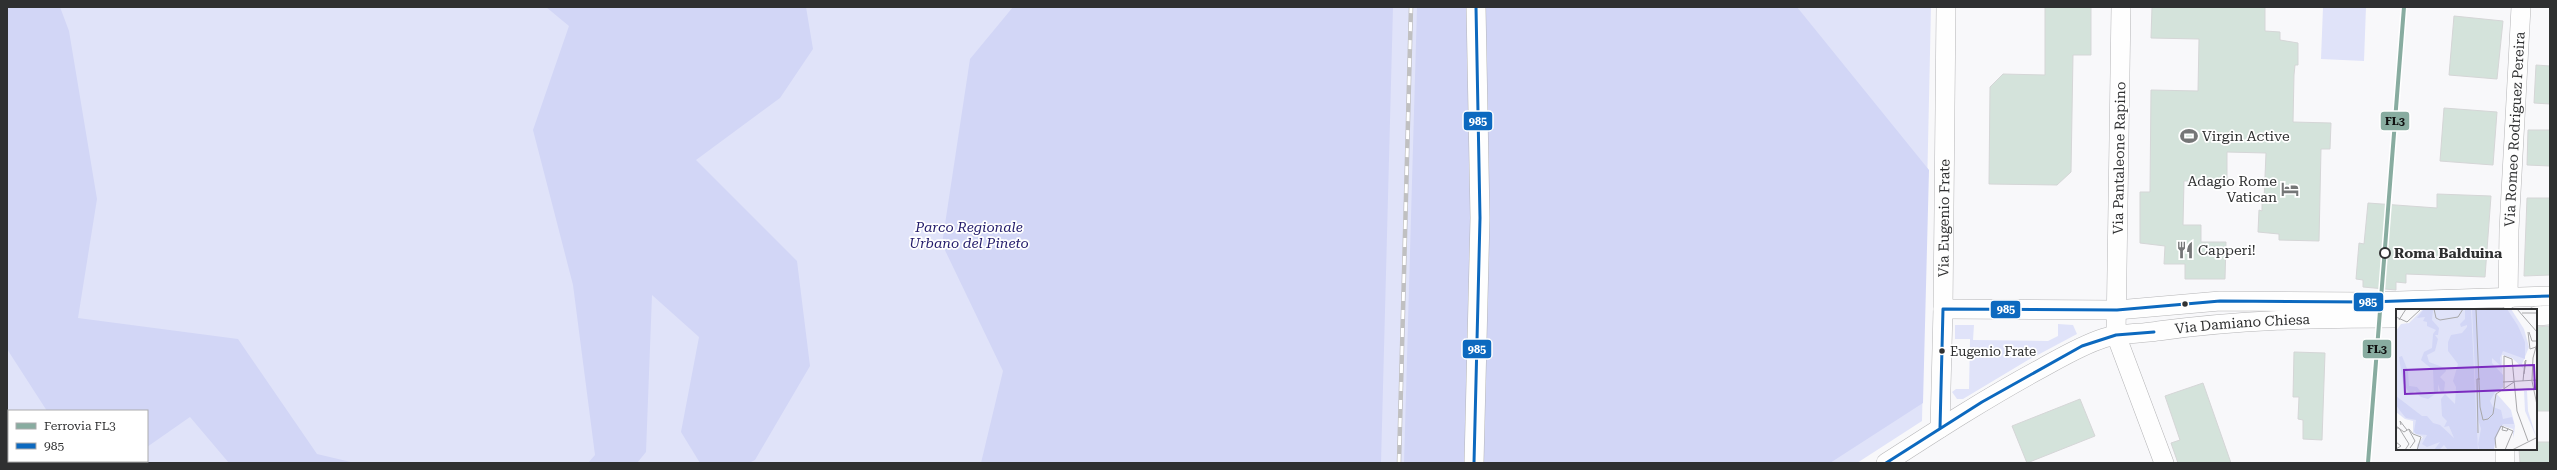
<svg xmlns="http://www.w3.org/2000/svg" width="2557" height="470" font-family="'Roboto Serif',serif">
<rect width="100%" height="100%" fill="#f8f8fa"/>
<path fill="#e0e3f9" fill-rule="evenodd" d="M7 7H1931L1922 421 1857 463H7ZM9 411H147V461H9Z
M2323 7H2366L2364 61 2321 59Z
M2058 324 2073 325 2077 334 2028 360 1963 399H1957L1952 392 1956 389H1969L1970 339H1955V325H1974L1973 340 2048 341 2058 336Z"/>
<path fill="#d2d6f6" d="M7 7H60L69 31 97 199 78 318 238 339 317 454 355 463H229L190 417 147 447V411H47L7 349Z
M546 7H806L813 49 780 98 696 160 797 261 810 366 755 460 749 463H700L681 432 699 337 652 295 646 452 637 463H588L595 455 573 285 533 130 569 26Z
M1013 7H1393L1381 463H981L1003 371 942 244 970 59Z
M1417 7H1797L1929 170 1923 403 1830 463H1404Z"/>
<path fill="#d4e3db" stroke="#d5d6d7" d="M2045 7H2091V55H2073L2071 172 2057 185 1989 184 1990 87 2003 74 2045 75Z
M2152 7H2265V31L2280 32V40L2298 43V65H2295L2294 75 2293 122 2331 123 2330 149H2321L2319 241 2279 240V234L2258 232 2259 210 2262 211V200H2264L2266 153 2227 152V181H2184L2183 225H2201V242H2226L2225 279H2185V264H2164L2165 246 2140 243V192H2150L2151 90 2198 91 2199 39 2151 38Z
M2454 16 2503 21 2497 79 2449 75Z
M2536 65 2550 66V104L2534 103Z
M2444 108 2497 112 2493 165 2440 161Z
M2528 130H2550V166L2527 165Z
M2437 194 2491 196 2485 277 2406 274V283L2396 282V290L2363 287V280L2356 279 2359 243 2364 244 2368 203 2437 208Z
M2527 198H2550V275L2524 276Z
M2549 326 2550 411H2536V327Z
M2294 352 2325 353 2322 440 2303 439V420L2298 419 2299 397H2293Z
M2203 383 2231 463H2178L2171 443 2180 440 2165 396Z
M2080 399 2095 436 2027 463 2012 426Z
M2536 442H2550V463H2520L2519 449H2536Z"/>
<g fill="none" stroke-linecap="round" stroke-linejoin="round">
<g stroke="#b5b5b7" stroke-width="20">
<g id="minor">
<path d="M2121 7 2116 335 2164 463"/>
<path id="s1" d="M2508 299 2509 230 2521 7"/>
<path d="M1943 309 2117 310 2220 301 2368 302 2550 296"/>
<path d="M2536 316 2550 315"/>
<path id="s2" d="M1940 428 1943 309 1946 7"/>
<path d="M2505 449V463"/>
<path d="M1474 463 1480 218 1476 7"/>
<path id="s3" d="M1886 463C1937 430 1988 397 2042 368 2062 357 2082 345 2104 338 2121 333 2140 334 2158 331 2237 320 2317 318 2397 318"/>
</g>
</g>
<use href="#minor" stroke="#fefefe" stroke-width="19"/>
<g stroke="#c0c0c1" stroke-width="4.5">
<path id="rail" d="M1399 463 1411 7"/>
</g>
<use href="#rail" stroke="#fff" stroke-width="3" stroke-dasharray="9" stroke-linecap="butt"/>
<g stroke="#fff" stroke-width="6">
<path id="bus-1" d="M1940 428 1943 309 2117 310 2220 301 2368 302 2550 296
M1474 463 1480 218 1476 7
M1886 463 1982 402 2082 346 2116 335 2154 332"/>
</g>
<use href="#bus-1" stroke="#0c69bf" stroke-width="3"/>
<g stroke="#fff" stroke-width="7">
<path id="rail-1" d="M2368 463 2404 7"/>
</g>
<use href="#rail-1" stroke="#88aca0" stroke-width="4"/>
</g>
<defs>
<g id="stadium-bare" transform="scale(1.38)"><path d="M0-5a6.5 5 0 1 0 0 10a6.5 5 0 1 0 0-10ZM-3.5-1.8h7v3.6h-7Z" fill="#757677" stroke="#fff" stroke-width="2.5" paint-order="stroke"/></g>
<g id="hotel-bare" transform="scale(1.38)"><path d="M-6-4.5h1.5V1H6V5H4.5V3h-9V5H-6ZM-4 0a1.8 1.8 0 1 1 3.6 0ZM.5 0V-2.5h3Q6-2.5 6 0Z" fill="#757677" stroke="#fff" stroke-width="2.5" paint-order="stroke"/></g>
<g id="restaurant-bare" transform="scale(1.38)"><path d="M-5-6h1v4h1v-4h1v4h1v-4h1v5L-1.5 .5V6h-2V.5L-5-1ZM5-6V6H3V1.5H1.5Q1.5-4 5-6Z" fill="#757677" stroke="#fff" stroke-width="2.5" paint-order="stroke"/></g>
</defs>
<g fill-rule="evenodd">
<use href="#stadium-bare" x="2189" y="136"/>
<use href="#hotel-bare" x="2290" y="189"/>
<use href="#restaurant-bare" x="2185" y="250"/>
</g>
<circle fill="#fff" stroke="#2f3031" stroke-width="2" cx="2385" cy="253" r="5"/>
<g fill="#2f3031" stroke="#fff" stroke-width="1.5">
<circle cx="2185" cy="304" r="3.5"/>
<circle cx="1942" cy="351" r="3.5"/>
</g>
<g text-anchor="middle" stroke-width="3.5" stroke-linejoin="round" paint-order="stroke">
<g font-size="13" fill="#2f3031" stroke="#fff" text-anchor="start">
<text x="1950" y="356">Eugenio Frate</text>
</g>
<g font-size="14" fill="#2f3031" stroke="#fff">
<text dy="5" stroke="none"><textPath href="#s1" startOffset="170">Via Romeo Rodriguez Pereira</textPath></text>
<text transform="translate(2119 158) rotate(-89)" y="5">Via Pantaleone Rapino</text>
<text dy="5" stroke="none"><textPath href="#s2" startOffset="210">Via Eugenio Frate</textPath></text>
<text dy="5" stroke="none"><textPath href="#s3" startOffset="391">Via Damiano Chiesa</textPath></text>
</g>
<g font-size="14" fill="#2f3031" stroke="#fff" text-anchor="start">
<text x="2202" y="141">Virgin Active</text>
<text x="2277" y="186" text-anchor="end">Adagio Rome<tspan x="2277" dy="16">Vatican</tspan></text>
<text x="2198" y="255">Capperi!</text>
</g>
<g font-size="14" font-style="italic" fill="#221b6a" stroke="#fff">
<text x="969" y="232">Parco Regionale<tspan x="969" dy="16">Urbano del Pineto</tspan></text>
</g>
<g font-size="14" font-weight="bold" fill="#2f3031" stroke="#fff" text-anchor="start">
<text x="2394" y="258">Roma Balduina</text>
</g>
</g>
<g transform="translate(2396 309)">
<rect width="141" height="141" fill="#f8f8fa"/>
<path d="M27 0H115L128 20 133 38 126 55 128 60 116 49 106 46 107 79 100 84 115 101 119 117 118 125 117 129V120L104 116 97 141H22L21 136 27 128 17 124V112L9 110 0 103V22L5 15 13 14ZM128 82H131L132 102 141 130 129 102Z" fill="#e0e3f9"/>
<path d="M28 0H37L36 11 43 19 42 26H39L42 30 39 42 31 46 33 53 49 59 50 62 44 68 49 73 48 83 45 84 42 75V83L32 90 25 88 19 82 15 85 12 82 7 74 3 48 6 47 12 62 13 77 21 78 25 83 38 85 37 61 25 51 28 43 36 39 37 25 40 21 31 17V13L27 12 29 8 21 9ZM69 0H75L82 141H52L48 136 43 141H38L44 133 31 138 26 135 31 126 20 125 18 122 20 111 10 109 5 103 0 96V87L26 107H31L37 114 44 116 58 129 53 117 48 118 51 112 46 107 45 90 49 85 59 95 60 78 57 72 62 55 52 42V33L55 26 66 24 71 18V16L65 18 64 15 69 10ZM76 0H111L122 17 129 33V50L107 42 104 49 105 57 96 49V54L107 66V78L99 83 94 92 97 98 105 101 107 110 116 108 118 115H107L100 128 98 141H83L82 135 85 120 81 107Z" fill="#d2d6f6"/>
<path fill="none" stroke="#a8a8aa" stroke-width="1" d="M38 0 40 9 44 11 62 8 67 0M80 0 84 98 87 111 92 110 97 105 100 85 118 73M121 0 141 23M126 4H141M0 8 11 13 25 0M3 11 10 0M132 23 134 40 140 38M133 23 136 32H141M136 71 137 49 141 34M127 72 129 52 130 51 128 65M136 72 141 96M107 73 141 71M108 79V47L116 50 121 102 132 132M5 116 4 112 11 121M0 117 8 123 13 120 17 125 25 128 21 141M107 117 106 121 111 122 112 119M0 119H3L13 135 9 141M13 121 19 132 14 139M82 124 81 70H84M0 133 5 137 0 140M100 139 99 129 105 117 117 122 109 141M116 141 140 129"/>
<path fill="#7b2cbf" fill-opacity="0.15" stroke="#7b2cbf" stroke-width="2" d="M138 56 139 80 9 85 8 61Z"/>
<rect width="141" height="141" fill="none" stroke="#2f3031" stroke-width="2"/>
</g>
<g stroke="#fff" stroke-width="1.5">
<rect x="2380" y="111" width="30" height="20" rx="4" fill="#88aca0"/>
<rect x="1463" y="111" width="30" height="20" rx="4" fill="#0c69bf"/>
<rect x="2353" y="292" width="31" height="20" rx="4" fill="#0c69bf"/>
<rect x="1990" y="300" width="31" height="19" rx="4" fill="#0c69bf"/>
<rect x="2362" y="339" width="30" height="20" rx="4" fill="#88aca0"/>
<rect x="1462" y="339" width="30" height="20" rx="4" fill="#0c69bf"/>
</g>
<g font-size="11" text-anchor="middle" font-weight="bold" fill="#fff">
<text x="1478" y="125">985</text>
<text x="2368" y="306">985</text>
<text x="2006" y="313">985</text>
<text x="1477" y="353">985</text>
</g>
<g font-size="11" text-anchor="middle" font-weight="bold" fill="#111">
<text x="2395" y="125">FL3</text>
<text x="2377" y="353">FL3</text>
</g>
<rect width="2557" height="470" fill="none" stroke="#2f3031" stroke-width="16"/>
<rect x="8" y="410" width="140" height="52" fill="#ffffff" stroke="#acacad"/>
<rect x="16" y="423" width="20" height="6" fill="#88aca0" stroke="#acacad"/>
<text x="44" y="430" font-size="12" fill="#2f3031">Ferrovia FL3</text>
<rect x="16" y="443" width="20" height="6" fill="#0c69bf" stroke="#acacad"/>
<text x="44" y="450" font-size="12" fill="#2f3031">985</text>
</svg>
